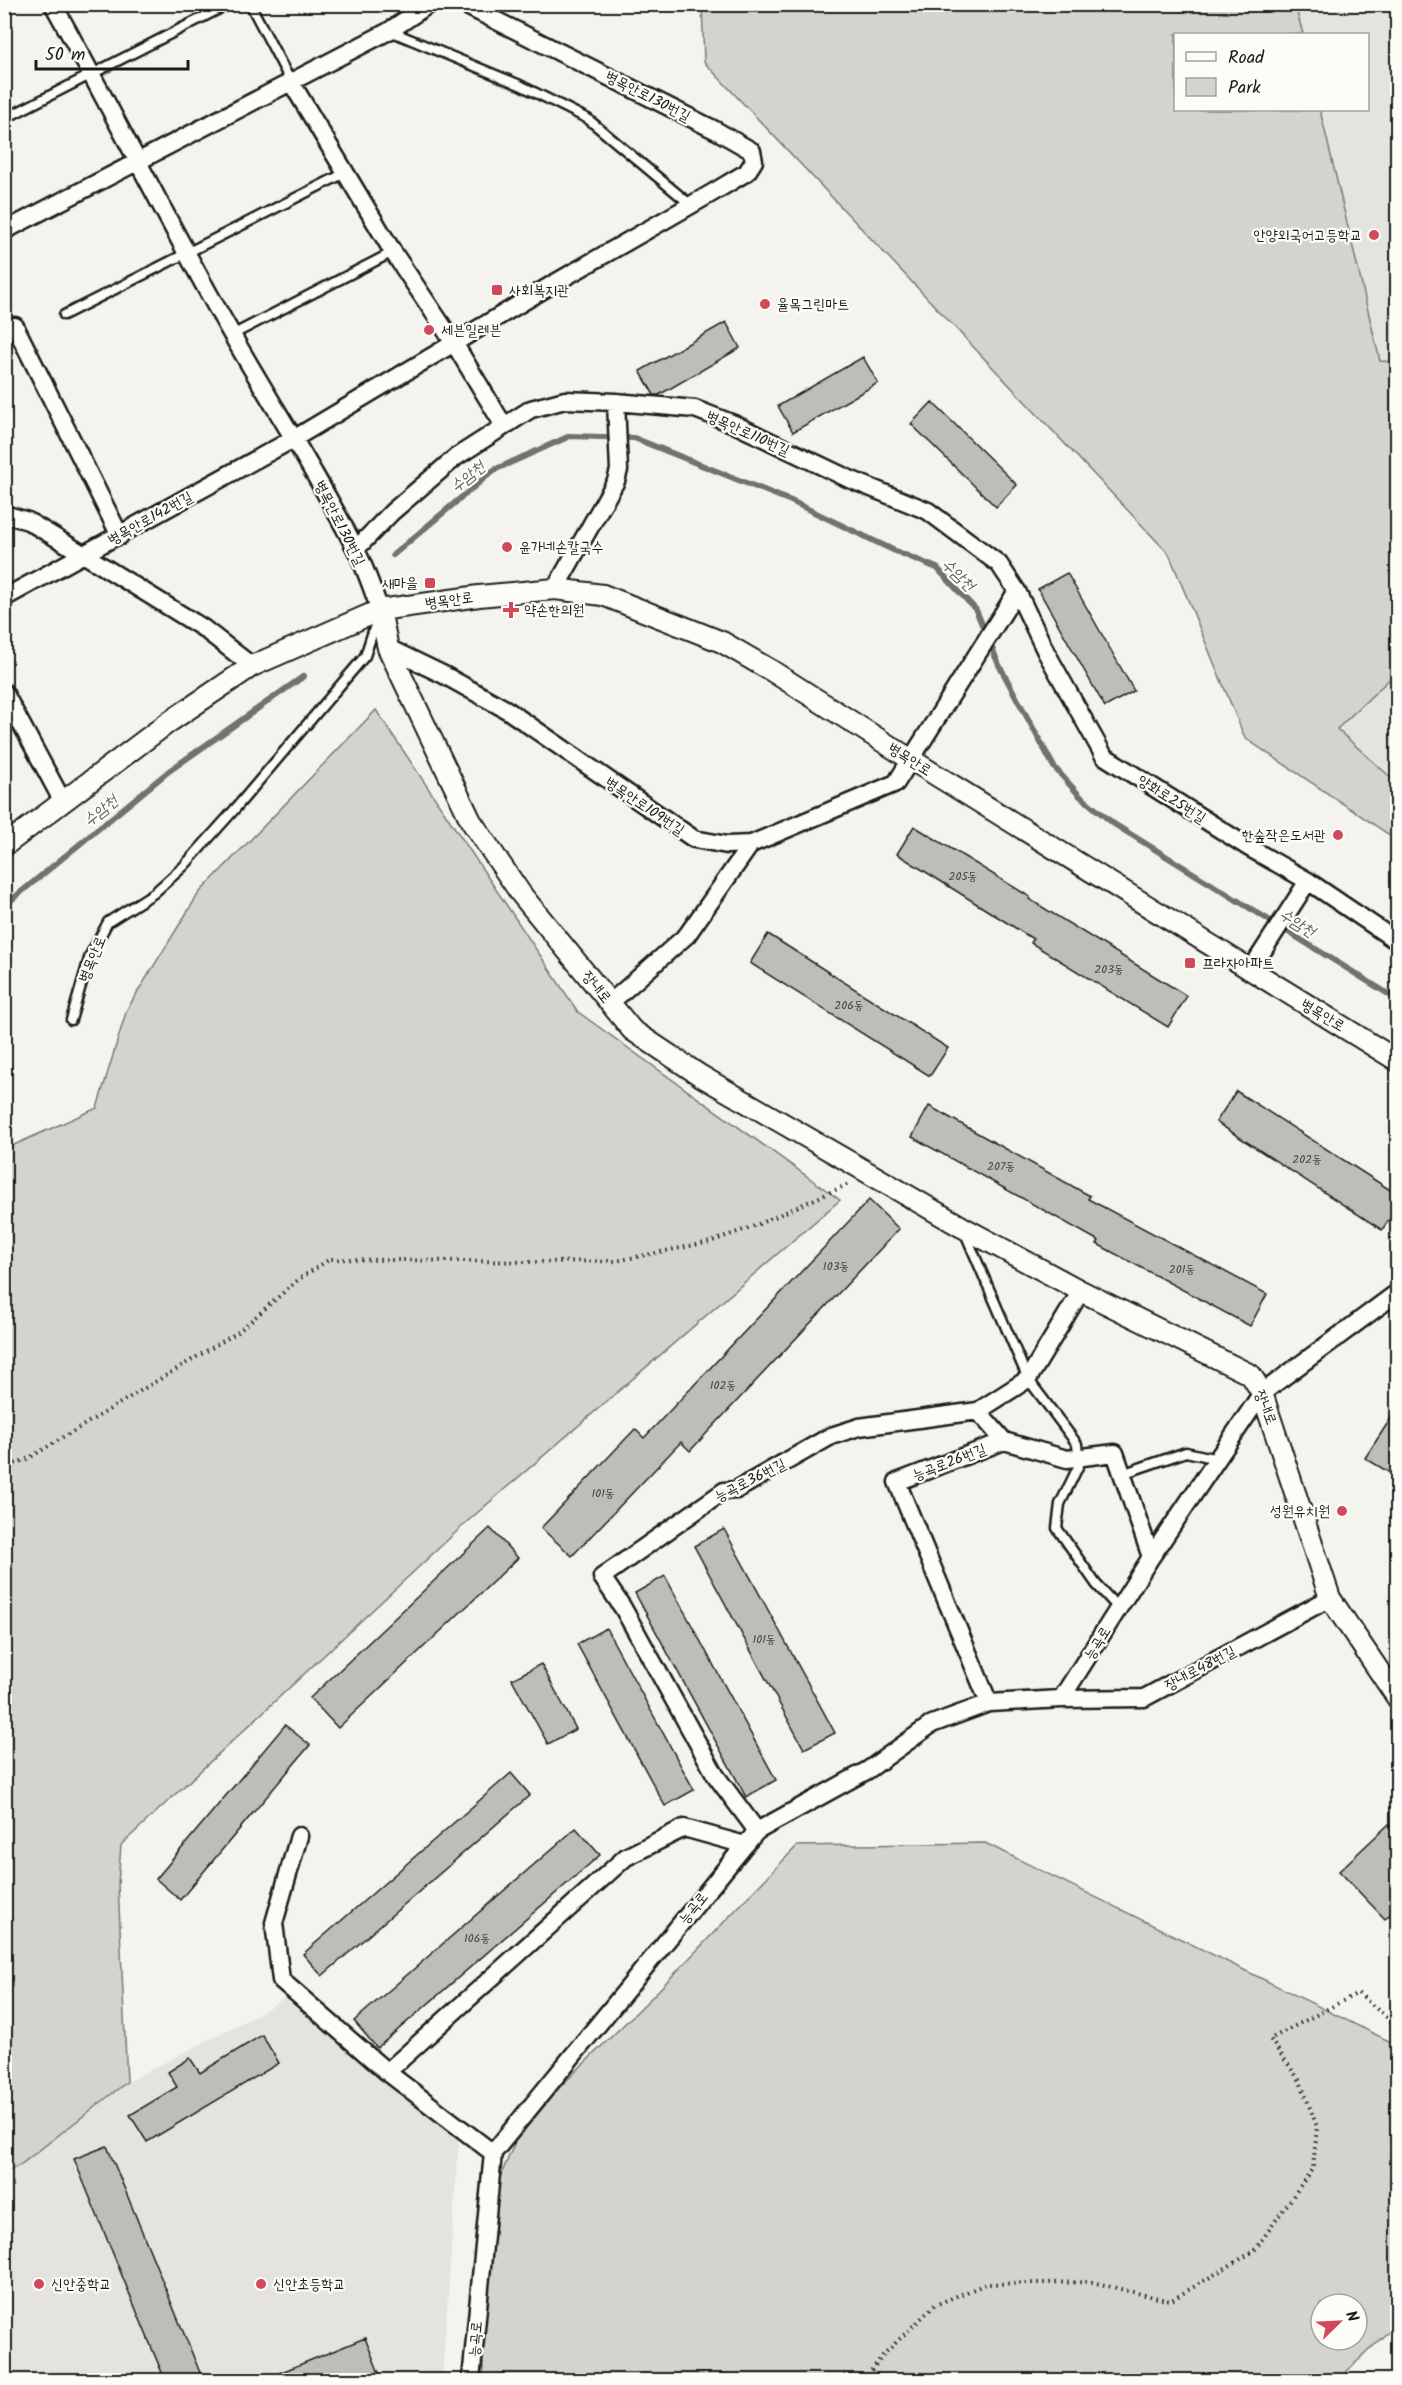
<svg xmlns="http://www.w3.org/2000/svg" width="1402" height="2385" font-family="Kalam,'Poor Story',sans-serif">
<rect width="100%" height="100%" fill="#f4f3ee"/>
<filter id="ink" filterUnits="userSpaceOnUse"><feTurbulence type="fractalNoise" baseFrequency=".0167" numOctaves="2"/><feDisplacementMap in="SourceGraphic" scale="12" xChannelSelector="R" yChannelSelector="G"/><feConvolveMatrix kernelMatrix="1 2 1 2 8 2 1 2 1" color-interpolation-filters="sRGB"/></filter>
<g filter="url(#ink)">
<path fill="#e4e3de" d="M1295 5H1397V362L1380 361 1320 110H1368V34H1303Z
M1397 672V783L1337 729Z
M284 1998 403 2098 459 2137 442 2380H5L4 2173 20 2165 127 2082 262 2012Z"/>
<path fill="#d4d3cf" stroke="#787876" stroke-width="1.5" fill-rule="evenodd" d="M702 5H1295L1303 34H1176V110H1320L1380 361 1397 362V672L1337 729 1397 783V840L1245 738 1169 554 704 62Z
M376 710 578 1012 840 1200 469 1520 121 1845 118 1884 127 2082 20 2165 5 2173V1149L97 1108 127 1009 199 893Z
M985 1843 1391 2042 1397 2058V2323L1338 2380H483L482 2220 523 2123 654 1995 797 1846ZM1321 2304H1357V2340H1321Z"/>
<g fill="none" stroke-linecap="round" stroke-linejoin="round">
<path stroke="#72716f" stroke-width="6" d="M393 555 494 470 570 436 634 438 791 501 893 550 937 568 976 610 999 665 1054 767 1080 796 1114 824 1398 1000
M4 906 169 771 304 676"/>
</g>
<path fill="#bebdba" stroke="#1c1c1c" stroke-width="1.5" d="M726 322 740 348 659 395H654L640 371Z
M863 357 878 383 793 432 778 406Z
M932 402 1017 485 996 507 911 424Z
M1067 573 1134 691 1105 707 1038 589Z
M914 826 1030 897 1029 899 1187 996 1168 1027 1031 943 1033 939 897 854Z
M768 934 948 1048 930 1076 750 963Z
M1236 1091 1398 1195V1206L1382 1230 1216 1122Z
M929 1106 1090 1196 1088 1199 1267 1294 1250 1326 1097 1244 1099 1241 912 1137Z
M869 1200 899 1229 690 1451 681 1442 572 1556 541 1528 635 1429 644 1438Z
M1398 1407V1478L1365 1458Z
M490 1528 518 1558 338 1728 310 1698Z
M724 1529 835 1733 804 1749 694 1546Z
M665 1576 776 1780 746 1797 635 1593Z
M606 1628 694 1790 665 1806 577 1644Z
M541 1664 576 1729 548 1744 512 1679Z
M285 1725 310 1745 180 1900 156 1879Z
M511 1773 530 1795 322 1976 303 1954Z
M1389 1824 1398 1832V1907L1385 1919 1339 1871Z
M576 1828 600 1855 377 2048 354 2021Z
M262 2035 279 2063 147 2142 130 2115 177 2087 168 2072 190 2058 200 2073Z
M107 2146 203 2380H165L74 2159Z
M365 2338 379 2373 359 2380H262Z"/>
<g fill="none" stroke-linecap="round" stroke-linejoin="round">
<g stroke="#1c1c1c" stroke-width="13">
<path id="service" d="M250 4 291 82
M4 7 9 4
M390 31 520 85 588 119 691 205
M4 119 229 4
M64 315 345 173
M232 335 393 252
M71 1020 90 955 108 922 154 893 184 866 235 809 365 656 377 619
M965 1233 1028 1379 1077 1444 1079 1465 1060 1504 1057 1528 1096 1584 1119 1609
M1122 1474 1186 1452 1218 1459"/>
</g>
<g stroke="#1c1c1c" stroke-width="21">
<path id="minor" d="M53 4C114 113 169 225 231 333 272 405 317 473 354 546 365 566 372 589 380 610
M291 82 393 252 454 343 504 426
M4 231 389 31 429 4
M15 326 120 536
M4 514 28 521 83 554 203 628 252 666
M356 549 392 512 456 457 531 409 565 400 616 402 695 409 734 424 847 478 928 511 999 564 1017 591 1046 652 1104 756 1248 847 1308 881 1398 942
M555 589 616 481 619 470 616 402
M4 598 295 438 553 284 712 193 747 172 754 161 752 151 717 131 463 4
M388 648 444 675 507 710 694 839 727 845 751 844 896 783 1017 591
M4 692 63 802
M1250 971 1308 881
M610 1003 687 935 751 844
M978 1411 1004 1441
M1061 1699 1144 1698 1330 1598
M989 1703 897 1482 1004 1441 1067 1459 1115 1453 1151 1557
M757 1831 716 1776 623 1608 602 1577 724 1491 736 1490 831 1436 859 1427 978 1411 1028 1379 1081 1291
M299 1836 274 1923 281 1980 387 2072 493 2153
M387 2072 626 1857 684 1828 745 1845
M471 2380 493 2153 745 1845 757 1831 868 1770 932 1724 989 1703 1061 1699 1151 1557 1262 1393 1398 1292"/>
</g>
<g stroke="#1c1c1c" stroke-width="24">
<path id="tertiary" d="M380 610 388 648 471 821 521 894 632 1030 701 1076 962 1227 1081 1291 1251 1375 1262 1393 1330 1598 1398 1699
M4 846 169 722 252 666 380 610 479 596 555 589 603 595 722 642 772 671 910 759 1398 1061"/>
</g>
<path stroke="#1c1c1c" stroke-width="4" stroke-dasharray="1.5 4.5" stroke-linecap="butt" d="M4 1468 29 1458 238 1332 299 1279 330 1259 531 1262 616 1261 710 1242 754 1226 851 1183
M864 2380 884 2354 935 2305 986 2284 1092 2282 1170 2301 1254 2251 1313 2168 1317 2127 1300 2081 1270 2039 1358 1993 1398 2027"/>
<use href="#service" stroke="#fdfcf7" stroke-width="8"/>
<use href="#minor" stroke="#fdfcf7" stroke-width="16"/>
<use href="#tertiary" stroke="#fdfcf7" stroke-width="20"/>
</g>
</g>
<g fill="#d1495b" stroke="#fdfcf7" stroke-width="2">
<circle cx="1374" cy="235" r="6"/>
<rect x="491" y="284" width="12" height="12" rx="3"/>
<circle cx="765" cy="304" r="6"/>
<circle cx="429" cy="330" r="6"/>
<circle cx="507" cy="547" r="6"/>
<rect x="424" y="577" width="12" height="12" rx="3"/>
<path d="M508 601h6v6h6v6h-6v6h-6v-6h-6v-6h6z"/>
<circle cx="1338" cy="835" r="6"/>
<rect x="1184" y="957" width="12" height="12" rx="3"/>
<circle cx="1342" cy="1511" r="6"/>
<circle cx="39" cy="2284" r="6"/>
<circle cx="261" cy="2284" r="6"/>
</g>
<g text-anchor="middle" stroke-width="4.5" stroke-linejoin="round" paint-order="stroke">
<g font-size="12" fill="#444">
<text x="963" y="880">205동</text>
<text x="1109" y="973">203동</text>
<text x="849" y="1009">206동</text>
<text x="1307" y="1163">202동</text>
<text x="1001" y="1170">207동</text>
<text x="836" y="1270">103동</text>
<text x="1182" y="1273">201동</text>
<text x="723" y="1389">102동</text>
<text x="603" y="1497">101동</text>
<text x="764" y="1643">101동</text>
<text x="477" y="1942">106동</text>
</g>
<g font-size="15" fill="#1c1c1c" stroke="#fdfcf7">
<text transform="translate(648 96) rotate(27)" y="5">병목안로130번길</text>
<text transform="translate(748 433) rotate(24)" y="5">병목안로110번길</text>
<text transform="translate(150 518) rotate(-29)" y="5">병목안로142번길</text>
<text transform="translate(340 523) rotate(63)" y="5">병목안로130번길</text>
<text transform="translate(449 600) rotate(-8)" y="5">병목안로</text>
<text transform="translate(910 759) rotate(32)" y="5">병목안로</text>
<text transform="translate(1172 799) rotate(32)" y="5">양화로25번길</text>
<text transform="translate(645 806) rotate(34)" y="5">병목안로109번길</text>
<text transform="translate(92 959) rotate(-68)" y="5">병목안로</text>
<text transform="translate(597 987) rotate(51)" y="5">장내로</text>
<text transform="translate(1323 1015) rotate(31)" y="5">병목안로</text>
<text transform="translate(1266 1407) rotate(69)" y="5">장내로</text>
<text transform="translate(949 1462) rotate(-21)" y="5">능곡로26번길</text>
<text transform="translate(750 1480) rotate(-27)" y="5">능곡로36번길</text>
<text transform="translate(1097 1643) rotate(-58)" y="5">능곡로</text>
<text transform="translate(1200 1668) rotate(-28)" y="5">장내로48번길</text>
<text transform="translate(693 1908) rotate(-51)" y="5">능곡로</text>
<text transform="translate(475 2339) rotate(-85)" y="5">능곡로</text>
</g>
<g font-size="15" fill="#1c1c1c" stroke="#fdfcf7" text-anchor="start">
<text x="1362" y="240" text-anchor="end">안양외국어고등학교</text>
<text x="509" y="295">사회복지관</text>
<text x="777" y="309">율목그린마트</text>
<text x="441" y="335">세븐일레븐</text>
<text x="519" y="552">윤가네손칼국수</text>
<text x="418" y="588" text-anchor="end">새마을</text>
<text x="524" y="615">약손한의원</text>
<text x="1326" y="840" text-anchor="end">한숲작은도서관</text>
<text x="1202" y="968">프라자아파트</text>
<text x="1330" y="1516" text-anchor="end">성원유치원</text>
<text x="51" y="2289">신안중학교</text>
<text x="273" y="2289">신안초등학교</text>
</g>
<g font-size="16" font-style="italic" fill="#5c5c5a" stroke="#fdfcf7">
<text transform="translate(467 476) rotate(-39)" y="6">수암천</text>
<text transform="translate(959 574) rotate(44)" y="6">수암천</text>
<text transform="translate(100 810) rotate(-39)" y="6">수암천</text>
<text transform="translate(1298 922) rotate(32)" y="6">수암천</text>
</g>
</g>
<rect width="1402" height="2385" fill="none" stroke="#fdfcf7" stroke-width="24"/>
<rect x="12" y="12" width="1378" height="2361" fill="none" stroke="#1c1c1c" stroke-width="2" filter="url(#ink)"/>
<rect x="1174" y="33" width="195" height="78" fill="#fdfcf7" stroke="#a3a29f" stroke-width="1.5"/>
<rect x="1186" y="52" width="30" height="9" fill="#fdfcf7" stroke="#a3a29f" stroke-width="1.5"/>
<text x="1228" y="63" font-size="18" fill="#1c1c1c">Road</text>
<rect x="1186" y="78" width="30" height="18" fill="#d4d3cf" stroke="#a3a29f" stroke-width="1.5"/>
<text x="1228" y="93" font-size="18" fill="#1c1c1c">Park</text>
<g transform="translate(1339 2322) rotate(66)"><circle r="28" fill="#fdfcf7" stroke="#a3a29f" stroke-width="1.5"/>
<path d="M0-4.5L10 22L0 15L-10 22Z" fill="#d1495b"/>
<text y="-9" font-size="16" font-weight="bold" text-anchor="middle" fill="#1c1c1c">N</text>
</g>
<path d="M36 60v9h152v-9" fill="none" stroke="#1c1c1c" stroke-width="3"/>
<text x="45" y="60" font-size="18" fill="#1c1c1c" stroke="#fdfcf7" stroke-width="4.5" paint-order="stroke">50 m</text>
</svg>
